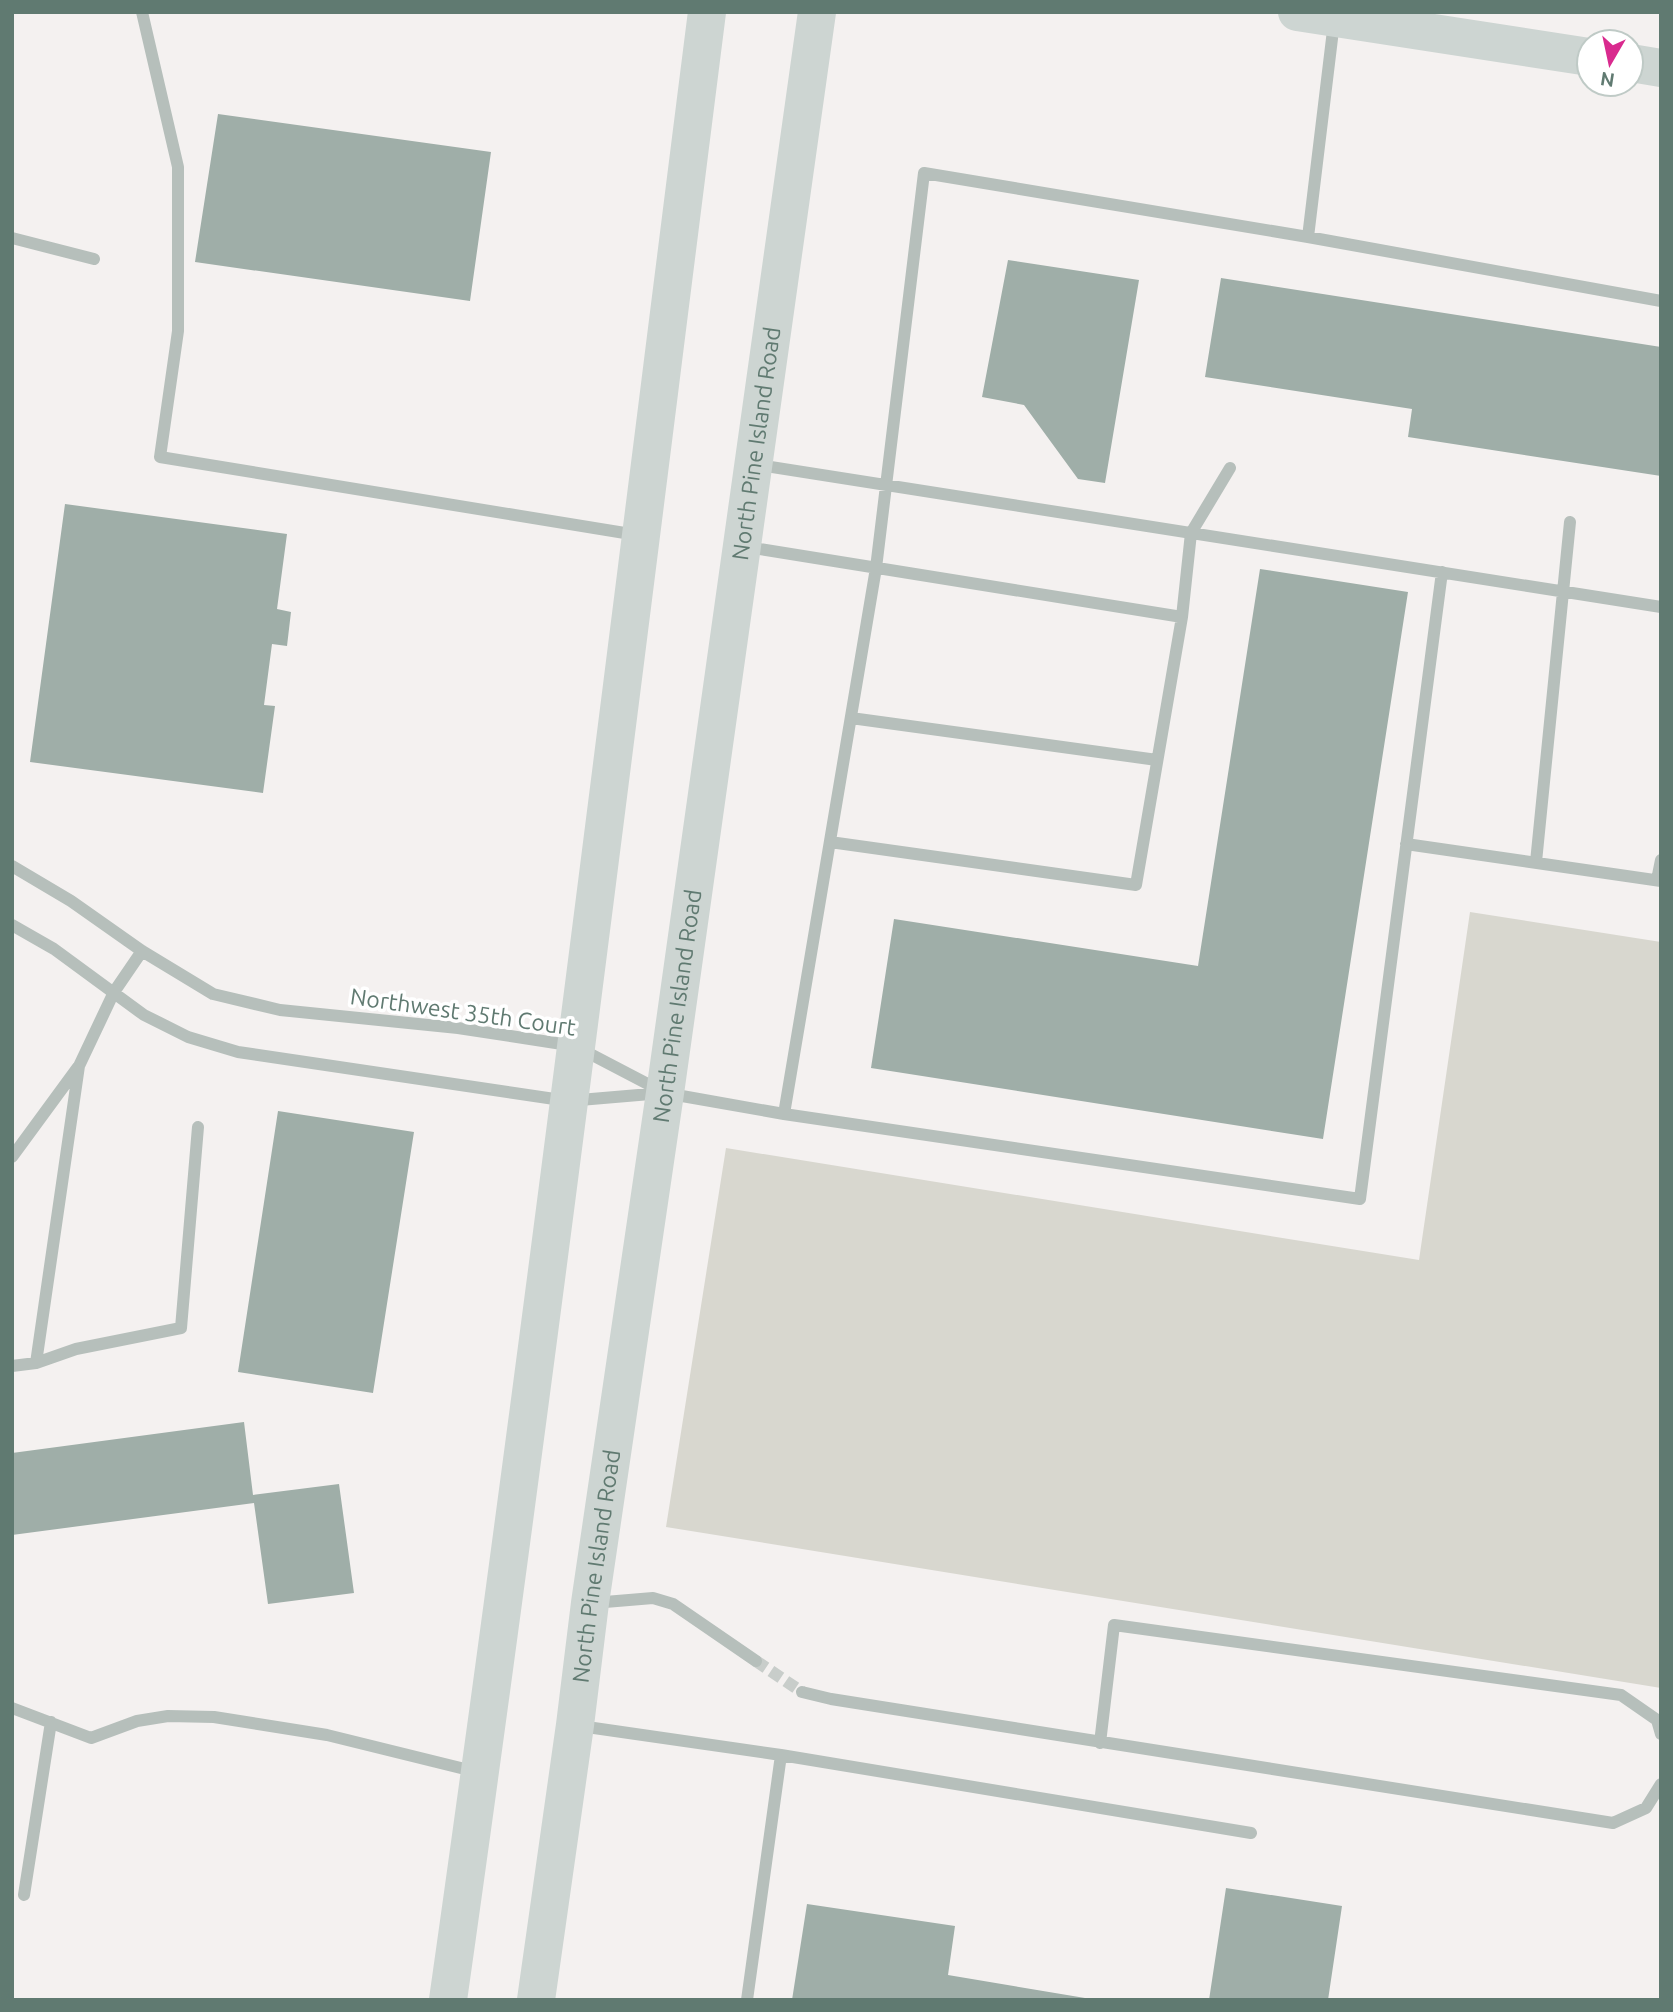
<svg xmlns="http://www.w3.org/2000/svg" width="1673" height="2012" font-family="Ubuntu,sans-serif">
<rect width="100%" height="100%" fill="#f4f1f0"/>
<path fill="#d8d7cf" d="M1470 912 1661 942V1688L666 1527 726 1148 1419 1260Z"/>
<path fill="#9faea8" d="M218 114 491 152 470 301 195 262Z
M1008 260 1139 280 1105 483 1078 479 1024 405 982 397Z
M1221 278 1661 347V476L1408 437 1412 409 1205 377Z
M65 504 287 534 277 609 291 612 287 646 272 644 264 705 275 706 263 793 30 762Z
M1260 569 1408 592 1323 1139 871 1068 894 919 1198 966Z
M278 1111 414 1132 373 1393 238 1372Z
M244 1422 253 1495 339 1484 354 1593 268 1604 254 1503 12 1535V1453Z
M1226 1888 1342 1906 1328 2000H1209Z
M807 1904 955 1926 948 1975 1097 2000H792Z"/>
<g fill="none" stroke-linecap="round" stroke-linejoin="round">
<path stroke="#c8cdca" stroke-width="12" stroke-dasharray="12 6" stroke-linecap="butt" d="M756 1661 802 1692"/>
<path stroke="#b6bfbb" stroke-width="12" d="M142 12 178 167V331L160 457 637 535
M1334 22 1308 237 1661 301
M12 238 94 259
M759 465 1661 607
M747 547 1182 617
M851 718 1157 760
M830 842 1136 885 1182 617 1191 533 1230 468
M1406 844 1661 881
M1536 862 1570 522
M12 866 71 901 142 951 213 994 280 1010 458 1028 575 1046 665 1093 784 1114 1360 1199 1442 572
M1657 880 1661 860
M12 925 54 949 144 1015 188 1037 238 1052 568 1101 662 1093
M784 1114 876 568 924 173 1308 237
M12 1157 78 1067
M36 1363 79 1066 114 992 142 951
M12 1366 36 1363 76 1349 181 1328 198 1127
M593 1603 653 1598 673 1604 756 1661
M802 1692 831 1699 1613 1823 1646 1808 1661 1784
M12 1708 91 1738 137 1721 168 1716 214 1717 327 1735 477 1772
M580 1726 781 1755
M1100 1743 1114 1625 1621 1695 1657 1720 1661 1734
M24 1895 51 1722
M747 2000 781 1755 1251 1833"/>
<g stroke="#cdd5d2" stroke-width="38">
<path d="M1297 12 1589 57"/>
<path d="M1631 63 1661 68"/>
<path d="M448 2000C542 1338 623 675 707 12"/>
<path id="s1" d="M536 2000 575 1725 590 1603 665 1093 817 12"/>
</g>
</g>
<g text-anchor="middle" stroke-width="7" stroke-linejoin="round" paint-order="stroke">
<g font-size="23" fill="#607a71" stroke="#fff">
<text dy="8" stroke="none"><textPath href="#s1" startOffset="1572">North Pine Island Road</textPath></text>
<text dy="8" stroke="none"><textPath href="#s1" startOffset="1004">North Pine Island Road</textPath></text>
<text transform="translate(463 1012) rotate(8)" y="8">Northwest 35th Court</text>
<text dy="8" stroke="none"><textPath href="#s1" startOffset="438">North Pine Island Road</textPath></text>
</g>
</g>
<rect width="1673" height="2012" fill="none" stroke="#607a71" stroke-width="28"/>
<g transform="translate(1610 63) rotate(189)"><circle r="33" fill="#ffffff" stroke="#bfcac6" stroke-width="2"/>
<path d="M0-5L12 26L0 18L-12 26Z" fill="#d92a8e"/>
<text y="-10" font-size="19" font-weight="bold" text-anchor="middle" fill="#607a71">N</text>
</g>
</svg>
